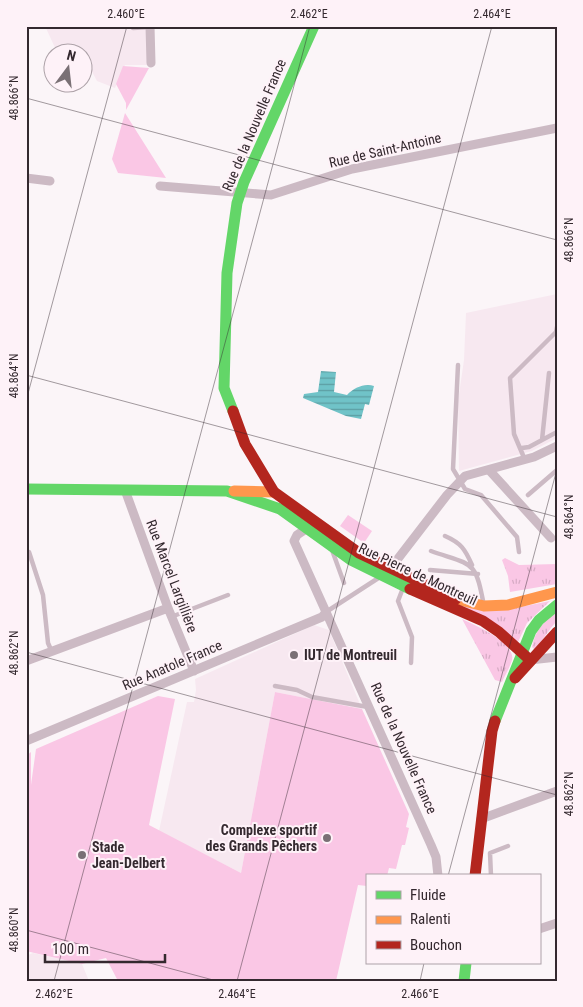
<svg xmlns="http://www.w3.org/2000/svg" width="583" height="1007" font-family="'Roboto Condensed',sans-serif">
<defs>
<pattern id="grass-tufts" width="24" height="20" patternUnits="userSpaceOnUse" patternTransform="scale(1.25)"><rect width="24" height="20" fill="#fac7e5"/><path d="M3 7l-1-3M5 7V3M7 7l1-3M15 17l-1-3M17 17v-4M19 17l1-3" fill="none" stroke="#d7abc5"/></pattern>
<pattern id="water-rules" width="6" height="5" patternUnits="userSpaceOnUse" patternTransform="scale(1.25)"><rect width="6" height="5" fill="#70c3c8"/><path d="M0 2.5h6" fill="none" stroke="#5d9ea3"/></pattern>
</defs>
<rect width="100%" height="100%" fill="#fbf5f8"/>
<path fill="#f7e8f0" d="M45 26H146L149 65H125L115 88 97 81 89 66H83L82 52H57Z
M557 294V438L532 451 459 471 458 401 464 360 466 313Z
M314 625 329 630 362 709 275 692 241 873 159 831 187 702H194L196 690 195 679Z
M33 953 82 964 89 981H26V956Z"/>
<path fill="url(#grass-tufts)" d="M505 558 519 565 557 564V584L510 592 508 576 502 560Z
M550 601 527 623 518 642 462 606 506 610Z
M557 611V621C548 630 543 641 534 649L532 647C535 630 544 622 557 611Z
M462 619C475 625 516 643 512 660 510 667 505 675 502 682L495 680Z"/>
<path fill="#fac7e5" d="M123 66 149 68 126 110V103L116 84Z
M125 113 166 178 118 173 112 159Z
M348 515 372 531 364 543 340 526Z
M275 692 362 709 409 814 406 827 409 828 405 845H402L396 869 389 868 387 876H367V886L358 885 336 981H118L106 958 82 964 26 951V756L31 752V785L36 749 158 696 175 699 149 825 241 873Z"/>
<path fill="url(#water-rules)" d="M321 371 336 372 334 392 347 395C354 388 364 383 374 386L369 405 365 404 361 419 346 416 303 398 304 394 318 392Z"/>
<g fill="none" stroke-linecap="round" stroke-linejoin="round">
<path stroke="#ccbac4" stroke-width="4.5" d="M133 26V28L150 27
M458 365 453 469 465 489 481 495 517 537 519 552
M542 440 549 373
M522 448 529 447 557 432
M525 460 514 434 510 378 556 332 557 327
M528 495 557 470
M445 536C461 543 465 549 472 565
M332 550 344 583
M431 551C474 566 475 559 484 606
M29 552 43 595 48 643 52 652
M430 570 478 574
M403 588 398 601 412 637 411 663
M326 612 380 577
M171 617 228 595
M275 686 297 690 312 697 368 707
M491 876 490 853 508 846"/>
<path stroke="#ccbac4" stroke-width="9" d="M150 26 151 63
M26 178 50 181
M160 186 271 195 352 169 557 128
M489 470 551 538
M125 490 168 608 194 671
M306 529 297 535 294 541 431 845 436 857 438 876
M390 569 447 495 465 476 534 457 557 446
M530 660 557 657
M26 661 168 608
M26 741 322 617 326 612
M481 819 557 791
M539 929 557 923"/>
<path stroke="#63d668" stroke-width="11" d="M233 411 224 388 227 273 237 203 244 182 314 26
M26 489 227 491 280 509 351 560 410 589
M495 721 531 631 539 620 557 605
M464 981 466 963"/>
<path stroke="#ff974d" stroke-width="11" d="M234 491 274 492
M456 599 484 606 508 605 557 592"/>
<path stroke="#b3261e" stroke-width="11" d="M233 411 245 444 274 492 359 553 456 599
M410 589 483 621 499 632 530 660
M515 678 557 632
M475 876 492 731 495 721"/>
</g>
<path fill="none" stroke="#34292f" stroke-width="1" stroke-opacity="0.45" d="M26 98 557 240M26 375 557 517M26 401 127 26M26 652 557 795M448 876 557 469M26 930 217 981M54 981 310 26M237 981 492 26M420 981 424 963"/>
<g fill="#7a7075" stroke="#fef2f8" stroke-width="2">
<circle cx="294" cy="655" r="5"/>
<circle cx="327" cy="838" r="5"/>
<circle cx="82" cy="855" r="5"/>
</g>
<g text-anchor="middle" stroke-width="4" stroke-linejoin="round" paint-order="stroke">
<g font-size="14" fill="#34292f" stroke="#fef2f8">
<text transform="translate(254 125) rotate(-67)" y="5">Rue de la Nouvelle France</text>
<text transform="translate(385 150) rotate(-13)" y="5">Rue de Saint-Antoine</text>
<text transform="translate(418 574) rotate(25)" y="5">Rue Pierre de Montreuil</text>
<text transform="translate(172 576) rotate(69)" y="5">Rue Marcel Largillière</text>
<text transform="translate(172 665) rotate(-23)" y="5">Rue Anatole France</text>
<text transform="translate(404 748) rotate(66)" y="5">Rue de la Nouvelle France</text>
</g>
<g font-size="14" font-weight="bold" fill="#34292f" stroke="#fef2f8" text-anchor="start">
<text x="304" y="660">IUT de Montreuil</text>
<text x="317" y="835" text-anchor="end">Complexe sportif<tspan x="317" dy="16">des Grands Pêchers</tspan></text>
<text x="92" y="852">Stade<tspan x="92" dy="16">Jean-Delbert</tspan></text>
</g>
</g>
<rect width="583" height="1007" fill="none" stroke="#fef2f8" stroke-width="55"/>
<rect x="366" y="874" width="175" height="90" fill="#fef2f8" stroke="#ada2a8"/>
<rect x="376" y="891" width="25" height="8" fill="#63d668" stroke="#ada2a8"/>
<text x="410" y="900" font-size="15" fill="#34292f">Fluide</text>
<rect x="376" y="916" width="25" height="8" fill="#ff974d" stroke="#ada2a8"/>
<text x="410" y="924" font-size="15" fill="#34292f">Ralenti</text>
<rect x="376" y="941" width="25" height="8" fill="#b3261e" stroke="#ada2a8"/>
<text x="410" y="950" font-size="15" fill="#34292f">Bouchon</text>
<g transform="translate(68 68) rotate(15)"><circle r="24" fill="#fef2f8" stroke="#ada2a8"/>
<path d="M0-4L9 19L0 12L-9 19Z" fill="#7a7075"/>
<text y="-8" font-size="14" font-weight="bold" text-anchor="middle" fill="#34292f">N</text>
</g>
<path d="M45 954v8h120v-8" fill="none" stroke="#34292f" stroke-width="2.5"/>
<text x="52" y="954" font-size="15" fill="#34292f" stroke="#fef2f8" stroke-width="4" paint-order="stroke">100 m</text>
<rect x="28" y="28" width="528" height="952" fill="none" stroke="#34292f" stroke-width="2"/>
<g font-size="12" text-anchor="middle" fill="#34292f">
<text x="126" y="18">2.460°E</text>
<text x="309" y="18">2.462°E</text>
<text x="492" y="18">2.464°E</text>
<text transform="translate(14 98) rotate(-90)" y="4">48.866°N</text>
<text transform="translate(569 240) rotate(-90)" y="4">48.866°N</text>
<text transform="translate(14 376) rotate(-90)" y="4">48.864°N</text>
<text transform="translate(569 517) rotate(-90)" y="4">48.864°N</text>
<text transform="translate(14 653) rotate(-90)" y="4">48.862°N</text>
<text transform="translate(569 794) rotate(-90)" y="4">48.862°N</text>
<text transform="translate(14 930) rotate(-90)" y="4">48.860°N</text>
<text x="54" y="998">2.462°E</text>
<text x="237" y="998">2.464°E</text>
<text x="420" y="998">2.466°E</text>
</g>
</svg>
